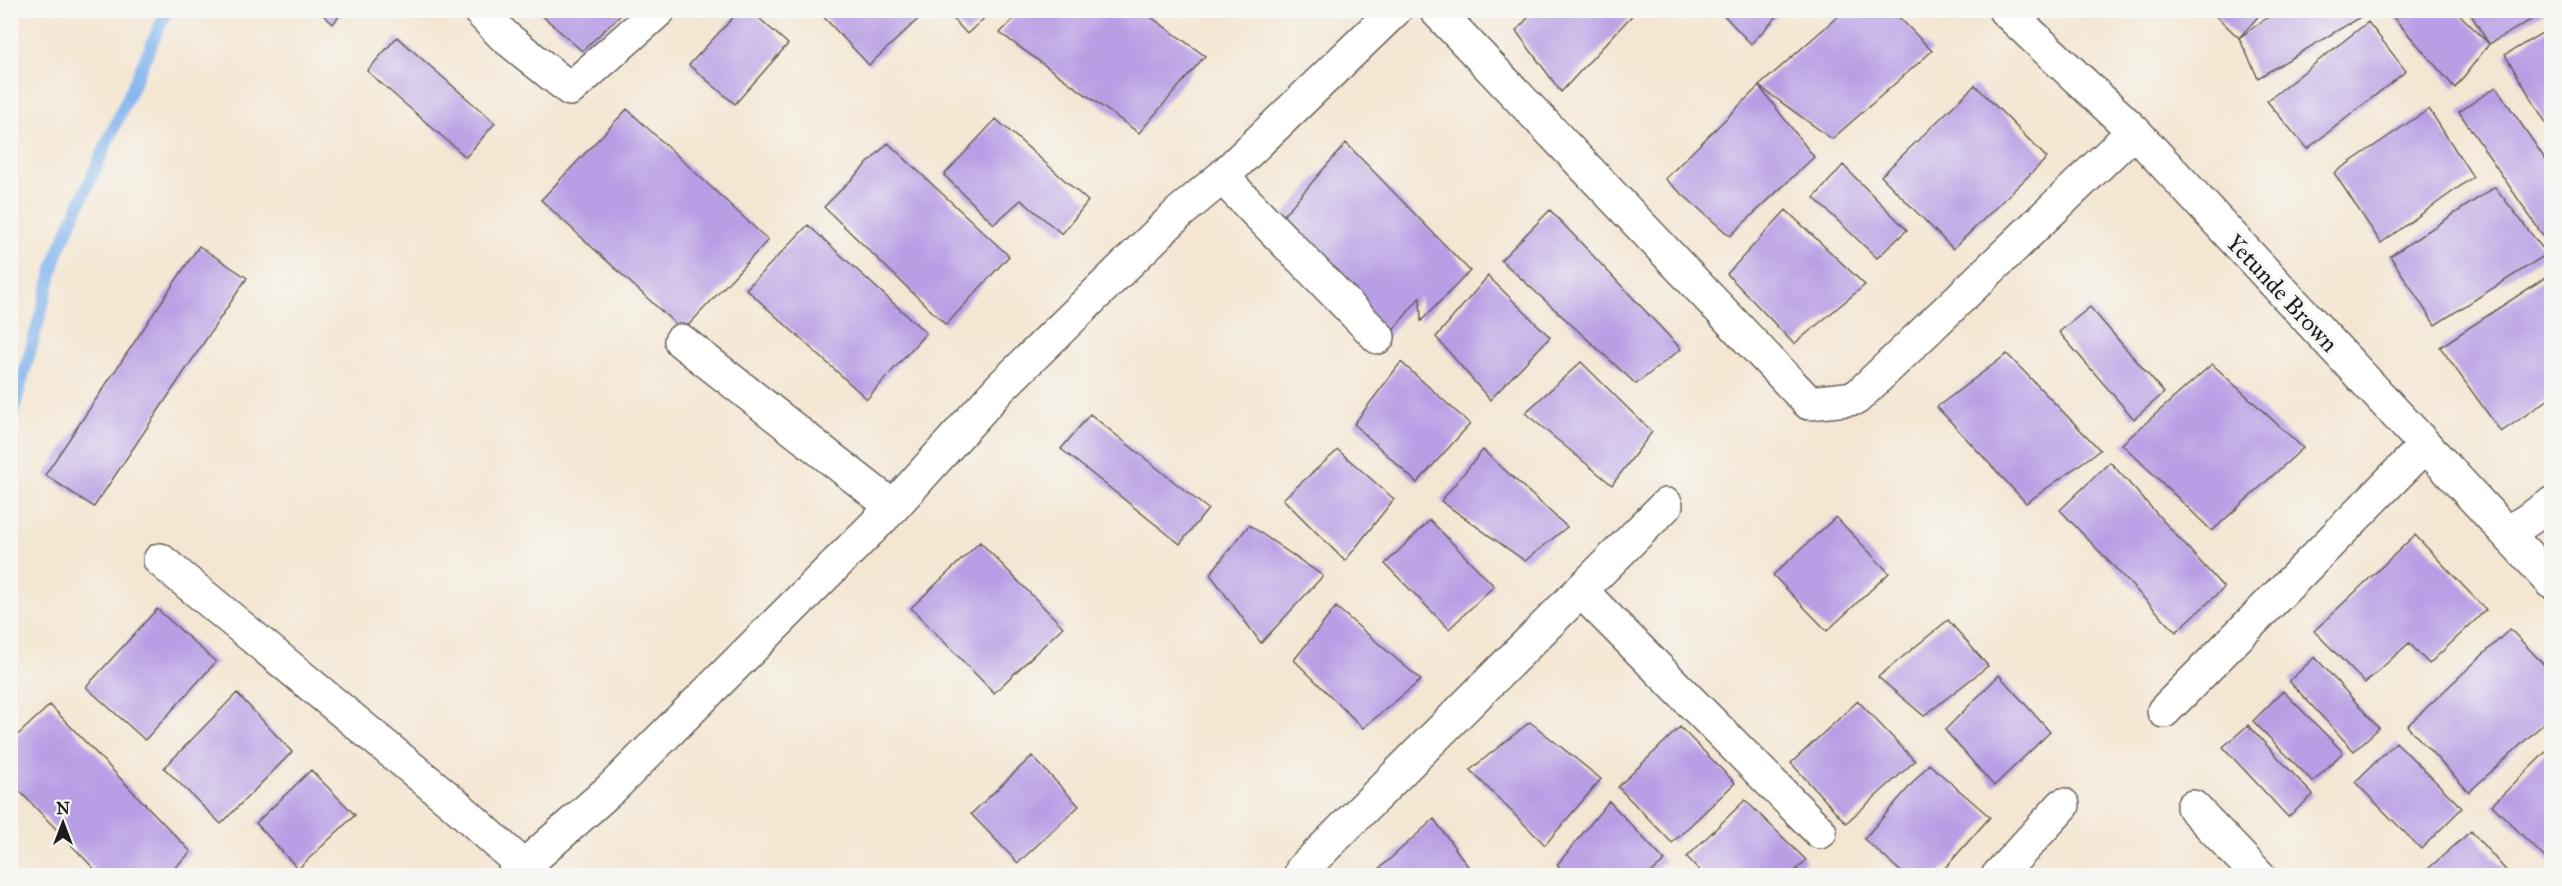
<svg xmlns="http://www.w3.org/2000/svg" width="2562" height="886" font-family="'IM FELL Great Primer',serif">
<rect width="100%" height="100%" fill="#f6f6f2"/>
<filter id="ink" filterUnits="userSpaceOnUse"><feTurbulence type="fractalNoise" baseFrequency=".0167" numOctaves="2"/><feDisplacementMap in="SourceGraphic" scale="12" xChannelSelector="R" yChannelSelector="G"/><feConvolveMatrix kernelMatrix="1 2 1 2 8 2 1 2 1" color-interpolation-filters="sRGB"/></filter>
<filter id="wash" filterUnits="userSpaceOnUse"><feTurbulence type="fractalNoise" baseFrequency=".008" numOctaves="4" result="noise"/><feDisplacementMap in="SourceGraphic" scale="24" xChannelSelector="R" yChannelSelector="G"/><feGaussianBlur stdDeviation="1.35" result="paint"/><feColorMatrix in="noise" values="0 0 0 0 0 0 0 0 0 0 0 0 0 0 0 0 0 1.4 0 .05"/><feComposite in="paint" operator="in"/></filter>
<g filter="url(#wash)">
<rect width="100%" height="100%" fill="#f4e6d2"/>
<g fill="none" stroke-linecap="round" stroke-linejoin="round">
<path stroke="#81b4ee" stroke-width="12" d="M10 423 58 252 167 10"/>
</g>
<g id="blocks">
<path fill="#b89ee4" d="M318 10H344L333 24Z
M536 10H626L582 51Z
M740 10H750L788 44 735 104 689 65Z
M817 10H928L869 65Z
M945 10H993L967 34Z
M1022 10H1141L1205 56 1139 133 1000 33Z
M1535 10H1637L1561 92 1516 31Z
M1719 10H1783L1751 44Z
M1845 10H1892L1932 51 1832 139 1759 86 1814 157 1730 236 1665 179 1759 86Z
M2210 10H2264L2239 38 2278 10H2372L2258 78 2239 38Z
M2387 10H2455L2489 44 2468 10H2548L2489 44 2455 88Z
M2368 22 2406 71 2307 149 2267 101Z
M2552 27V133L2505 55Z
M397 37 495 123 466 157 367 71Z
M1975 85 2047 158 1953 249 1881 176Z
M2496 87 2552 169V249L2459 112Z
M627 109 768 240 683 331 541 200Z
M2429 109 2473 177 2381 243 2334 173Z
M996 119 1088 201 1062 234 1021 200 994 224 944 175Z
M888 143 1009 256 946 325 824 207Z
M1346 143 1470 271 1421 321 1420 297 1386 339 1283 216Z
M1843 165 1907 230 1877 258 1814 198Z
M2495 187 2547 254 2435 325 2390 256Z
M1550 210 1681 349 1636 384 1501 260Z
M1786 210 1865 285 1794 344 1727 274Z
M808 225 926 333 867 399 746 289Z
M199 246 247 278 94 507 45 475Z
M2552 273V397L2501 432 2440 347Z
M1488 276 1550 337 1490 400 1436 337Z
M2090 307 2164 393 2134 419 2059 332Z
M2007 354 2100 450 2026 503 1937 407Z
M1401 362 1470 424 1417 483 1354 424Z
M1581 362 1652 432 1612 485 1525 413Z
M2212 364 2303 448 2212 531 2122 444Z
M1090 414 1208 509 1180 544 1061 449Z
M1338 450 1394 499 1345 561 1283 499Z
M1483 450 1567 527 1525 561 1441 501Z
M2110 462 2224 588 2176 632 2060 510Z
M1836 517 1889 573 1827 631 1773 575Z
M1430 520 1494 586 1449 629 1385 564Z
M1249 525 1323 576 1261 643 1210 574Z
M2415 535 2486 610 2429 664 2409 643 2365 683 2314 631Z
M980 542 1063 627 994 693 911 608Z
M1336 607 1421 680 1363 728 1294 660Z
M157 609 216 662 145 740 86 687Z
M1948 620 1988 666 1924 716 1878 677Z
M2510 629 2552 673V716L2469 792 2407 726Z
M2315 657 2379 728 2354 751 2289 681Z
M1999 675 2050 732 1994 786 1945 730Z
M2283 691 2343 752 2313 782 2253 721Z
M237 693 292 752 221 824 164 768Z
M1858 701 1915 761 1846 823 1791 763Z
M50 705 191 852 166 876H101L10 781V742Z
M1530 722 1601 779 1545 845 1470 770Z
M2248 725 2313 795 2288 817 2223 747Z
M1680 727 1735 783 1672 843 1618 787Z
M2396 742 2462 808 2421 849 2355 782Z
M2552 746V865L2492 805Z
M1032 756 1079 806 1018 863 971 814Z
M1929 764 1990 817 1938 876H1906L1864 839Z
M311 770 355 815 298 869 256 823Z
M1745 800 1806 860 1790 876H1705L1687 857Z
M1609 801 1665 861 1647 876H1566L1557 865Z
M1434 819 1475 876H1371Z
M2471 831 2511 876H2420Z"/>
</g>
</g>
<g filter="url(#ink)">
<use href="#blocks" fill-opacity="0" stroke="#68635c" stroke-width="1.5"/>
<g fill="none" stroke-linecap="round" stroke-linejoin="round">
<g stroke="#68635c" stroke-width="36">
<path id="minor" d="M479 10 504 36 570 89 659 10
M1436 10 1809 403 1856 398 2134 131
M2005 10 2134 131 2552 582
M1222 177 1378 337
M681 341 893 507
M2508 533 2552 504
M160 560 456 805 523 866
M1581 591 1820 832
M2164 711 2424 447
M2193 807 2259 876
M1302 870 1666 505
M513 876 612 788 893 507 1000 388 1179 213 1222 177 1395 10
M1998 876 2063 805"/>
</g>
<use href="#minor" stroke="#fff" stroke-width="33"/>
</g>
</g>
<g text-anchor="middle" stroke-width="6" stroke-linejoin="round" paint-order="stroke">
<g font-size="24" fill="#1c1c1c" stroke="#f6f6f2">
<text transform="translate(2282 293) rotate(47)" y="8">Yetunde Brown</text>
</g>
</g>
<rect width="2562" height="886" fill="none" stroke="#f6f6f2" stroke-width="36"/>
<g transform="translate(63 823)" stroke="#f6f6f2" stroke-width="4.5" paint-order="stroke">
<path d="M0-4.5L10 22L0 15L-10 22Z" fill="#1c1c1c"/>
<text y="-9" font-size="16" font-weight="bold" text-anchor="middle" fill="#1c1c1c">N</text>
</g>
</svg>
